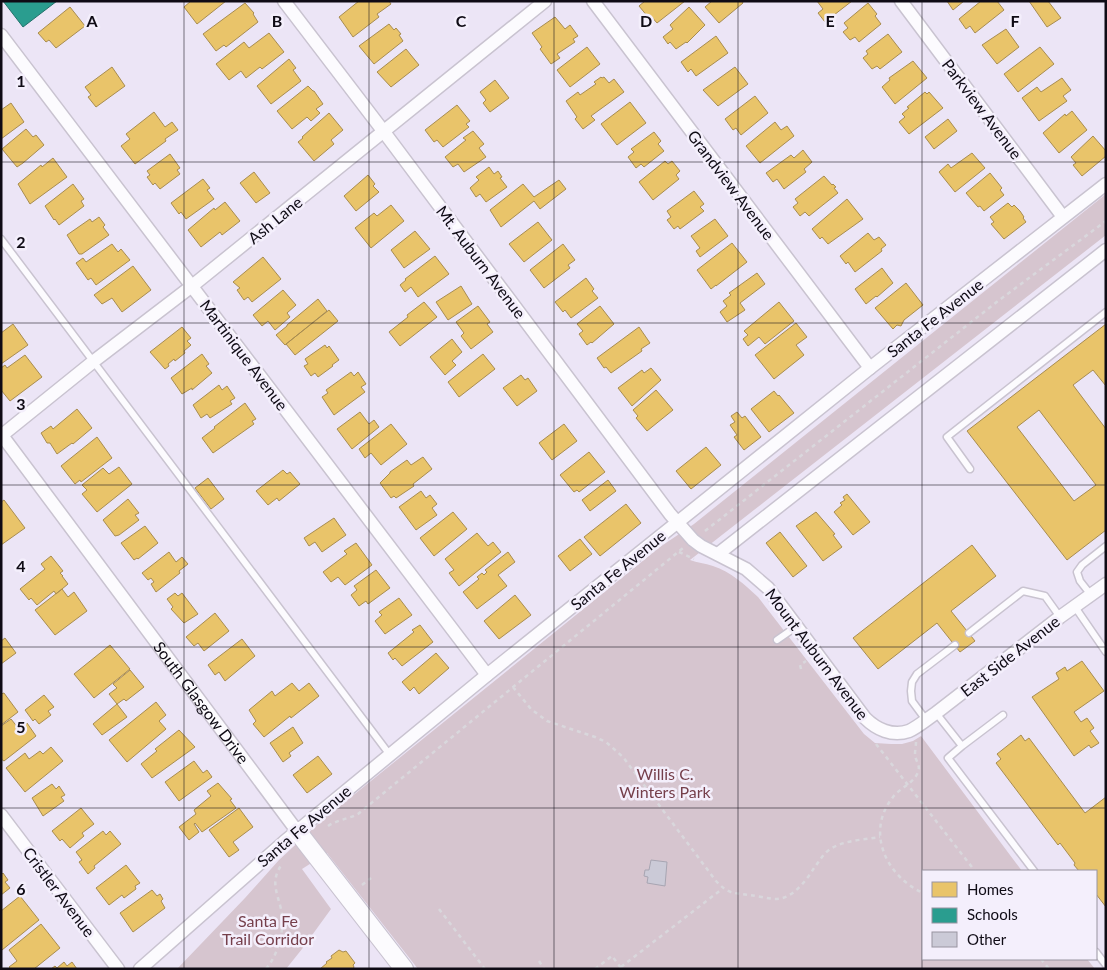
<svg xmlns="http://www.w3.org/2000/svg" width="1107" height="970" font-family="Lato,sans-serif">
<rect width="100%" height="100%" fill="#ece5f6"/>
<path fill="#d6c5cf" d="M1106 194V235L690 560C697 563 705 563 713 566 731 572 744 584 758 597L864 734 875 743 891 744H902L913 741 921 736 1022 871H923V959H1087L1095 969H418L327 853 302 869 331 909 302 949 286 969H177L245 898 279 860 319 823 660 547 694 524Z"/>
<path fill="#e9c46a" stroke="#a88c50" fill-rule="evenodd" d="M226 1 197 24 184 7 191 1Z
M359 1H389L391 4 377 14 379 17 353 37 339 17Z
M645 1H685L657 23 650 15 648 17 639 6Z
M712 1H742L743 3 719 23 705 7Z
M817 1H852L825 22 818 13 823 9Z
M947 1H964L953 10Z
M981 1H997L1004 10 975 33 970 26 966 29 959 19Z
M1029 1H1048L1061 18 1047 27Z
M245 3 254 13 253 14 258 22 226 47 224 45 216 51 203 34Z
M868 3 877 14 875 16 881 24 859 42 855 37 850 40 843 32 848 28 844 23Z
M70 7 85 26 56 48 49 40 46 42 38 33Z
M689 7 705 25 687 43 686 42 676 49 670 42 668 44 663 37 673 29 670 25Z
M555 17 565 29 570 25 578 36 573 39 575 42 557 54 560 58 551 64 540 49 542 47 532 33Z
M389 24 394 30 396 28 401 34 399 35 403 41 374 64 359 46Z
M1006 29 1019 47 997 64 982 45Z
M269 33 284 52 262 69 260 67 246 78 241 71 229 80 216 64 244 42 249 48Z
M888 34 902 52 880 69 877 66 872 69 863 58 868 54 866 51Z
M716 36 728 53 696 76 691 69 688 72 681 62Z
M587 47 600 64 570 87 557 70Z
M1040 47 1054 64 1018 92 1004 74Z
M406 49 419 65 391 87 377 72Z
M289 59 296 68 293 70 301 81 271 104 257 86Z
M913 61 927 78 895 104 882 87 890 80 889 78Z
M112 67 125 86 96 107 88 97 91 95 85 87Z
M735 67 748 84 718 106 703 90Z
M601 77 602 78 604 77 609 83 614 79 624 92 591 116 595 120 583 129 575 119 577 117 566 101 578 92 580 95 596 84 594 82Z
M1062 78 1071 90 1063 96 1067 101 1039 121 1022 98 1037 87 1041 92Z
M495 80 509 98 490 112 483 103 486 100 480 92Z
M308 86 313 91H314L323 104 316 109 320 113 311 121 307 117 292 129 277 111Z
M925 92 927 94 929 92 943 108 909 134 899 122 905 117 902 114 909 108 907 107Z
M755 96 768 113 741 135 736 128 733 130 725 119Z
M630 102 646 123 617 145 601 124Z
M11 103 24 122 1 139V110Z
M457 105 470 121 466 124 469 127 443 147 437 140 434 142 425 130Z
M1072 111 1087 130 1059 153 1043 133 1065 114 1066 116Z
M154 112 165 127 172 122 178 130 165 139 166 141 135 164 121 146 130 139 126 134Z
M329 113 343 130 331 140 334 144 314 161 298 142 303 138 302 137Z
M948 119 957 131 934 149 925 137Z
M775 122 781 130 787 126 794 136 760 163 746 146Z
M26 129 33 137 36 135 44 145 23 163 17 167 2 149Z
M473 131 484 144 479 148 486 157 464 172 458 164 453 167 445 157 466 140 463 138Z
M654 132 661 141 658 144 664 151 644 167 641 164 636 168 628 157 634 152 631 149Z
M1093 136 1106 151V156L1082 176 1073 165 1076 163 1071 157Z
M803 150 812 162 804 169 806 172 784 189 777 179 773 182 766 173 791 155 794 158Z
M972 153 985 168 955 192 939 172 948 164 951 168Z
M170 154 180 168 177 170 180 174 160 189 155 183 153 185 147 177 150 175 147 171Z
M53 158 67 177 30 204 18 184 41 165 42 167Z
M665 161 668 164 672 161 680 171 676 175 679 179 653 200 639 182Z
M489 167 494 174 498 171 502 177 500 178 507 187 486 202 480 194 476 197 470 188 479 180 476 177Z
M254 172 270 193 256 203 240 183Z
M990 173 1002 188 1000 190 1004 195 984 211 980 206 978 207 966 193Z
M368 175 375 184 373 186 379 192 356 211 344 196Z
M824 176 832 185 833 184 836 187 834 188 838 193 809 216 805 212 800 216 793 207 798 203 795 199Z
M203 179 210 188 207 190 214 199 186 219 181 212 179 214 171 203Z
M559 180 566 189 540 209 534 201 501 227 490 210 523 184 534 197Z
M73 184 84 199 81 201 84 206 59 225 55 219 54 220 45 206Z
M694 191 704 204 700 207 704 211 680 229 678 226 674 229 667 220 671 217 667 211Z
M847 199 863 219 828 244 822 237 820 239 812 229Z
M225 202 240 221 222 235 220 232 201 247 188 230 214 208 215 210Z
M1008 203 1012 207 1014 205 1020 211 1024 217 1023 218 1026 222 1004 239 991 224 994 222 990 217Z
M391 205 404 221 371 248 355 228 374 213 377 216Z
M99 217 105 225 103 227 109 235 82 254H79L67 235 90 219 92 222Z
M715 219 728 236 700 257 696 251 700 248 691 236Z
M538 222 552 240 524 262 509 244Z
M415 231 430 249 404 268 391 250Z
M868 233 874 240 879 237 886 245 881 249 882 251 855 272 848 262 846 264 840 256Z
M732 243 747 262 716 286V285L711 289 697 270Z
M112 244 118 252 121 249 130 260 96 285 91 278 88 280 76 263 83 258 86 262Z
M563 244 575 260 568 265 570 268 544 288 530 270Z
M435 256 449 274 418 297 411 287 405 292 400 285 406 280 405 279Z
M263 257 281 279 252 302 248 297 244 300 237 290 240 288 233 282Z
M133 266 151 290 122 312 112 298 102 304 94 295Z
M882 268 893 283 877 297 876 296 866 304 855 289Z
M757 273 765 284 740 303 745 310 727 322 720 312 727 306 723 301 731 295 729 293Z
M586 278 594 289 592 291 598 298 571 318 565 310 563 312 555 302Z
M906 283 923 305 904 320 901 326 897 325 893 329 875 308Z
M461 286 472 304 448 320 436 302Z
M283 290 296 305 287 313 290 317 275 330 268 321 262 326 253 315Z
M318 299 327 311 285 345 276 335 287 326V325Z
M424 302 437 317 400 346 389 332 408 317 407 315Z
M779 302 794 321 765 344 759 337 748 346 743 339 748 335 744 331Z
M478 306 490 322 487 324 493 332 471 349 461 336 464 333 456 322Z
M600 306 614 324 592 343 591 342 587 345 579 334 583 331 577 324Z
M329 310 338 321 295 355 286 344Z
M796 323 807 337 796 345 804 355 774 379 755 355Z
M13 324 28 345 1 364V333Z
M1106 324V386L1093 370 1073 385 1106 429V530L1067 560 967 431ZM1039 410 1096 485 1074 501 1017 427Z
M182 327 191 338 187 341 191 345 184 351 185 353 175 361 174 359 168 364 169 366 165 369 150 352Z
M639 327 650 343 641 349 642 351 611 373 606 367 604 368 597 358Z
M452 339 462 352 452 361 456 365 445 375 430 357Z
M325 345 327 348 329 346 339 360 332 365 333 366 318 377 315 373 311 376 304 366 308 364 305 359Z
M202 354 209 364 206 366 212 373 192 390V388L182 394 171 378Z
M483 354 495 369 459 397 448 382Z
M25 355 42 377 10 401 1 390V368L5 365 7 368Z
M651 368 661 380 632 406 618 388 642 370 644 373Z
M351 372 354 376 358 372 366 384 361 387 365 392 334 415 322 397 328 393 326 390Z
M521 375 525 380 528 378 537 391 517 406 503 388Z
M219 385 222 390 227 386 235 398 230 401 232 404 210 418 207 414 201 418 193 405Z
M656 390 673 410 647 431 636 418 638 416 633 410Z
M774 391 778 396 779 395 794 413 769 432 751 409Z
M245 403 256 419 252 421 254 424 213 453 202 438 215 428 214 427Z
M77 409 92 428 73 444 72 443 57 454 50 443H47L41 433 51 426 53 429Z
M360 412 369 424 374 420 379 427 352 449 337 429Z
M737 412 742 418 745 416 761 437 744 450 734 437 737 435 730 425 735 422 731 416Z
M391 424 407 444 381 465 371 453 365 458 359 449Z
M564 424 577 441 552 460 539 443Z
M97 437 112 458 81 482 80 480 75 484 61 466Z
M706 447 721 465 691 489 676 471Z
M589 452 605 472 579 492 577 490 574 492 560 475Z
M423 457 432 469 413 484 414 486 396 498 394 496 391 498 380 483 390 473V472L407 460 411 465Z
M119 467 132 484 97 512 82 494 87 490 82 485 103 468 109 474Z
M283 470 287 474 290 472 300 484 279 501 277 498 268 505 256 491Z
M208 478 224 499 211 509 195 488Z
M608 480 616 491 590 511 582 500Z
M421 491 426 498 430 495 437 504 432 508 437 515 416 530 399 507Z
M847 494 870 522 853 535 834 512 842 505 840 503 845 500 843 497Z
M128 499 139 513 135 515 139 520 119 535 115 536 103 520Z
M4 500 25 528 1 545V502Z
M626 504 641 523 600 556 584 537Z
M453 512 467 529 434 556 420 538Z
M816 512 835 534 833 535 842 547 823 561 796 526Z
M334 518 346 535 322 552 315 542 309 546 304 538Z
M145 526 158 543 138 559 137 558 134 560 121 543Z
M780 532 807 566 793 577 766 543Z
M477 533 488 546 493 542 501 552 459 586 449 573 454 570 445 559Z
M580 539 592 554 570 571 558 556Z
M356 543 372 565 345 585 338 577 331 582 323 572 347 554 344 551Z
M972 545 996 576 951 611 975 641 960 652 937 623 878 669 853 638Z
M169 552 176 562 182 557 188 564 179 571 180 573 156 592 151 584 154 582 151 578 148 580 142 573Z
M508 552 515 562 498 575 507 586 477 609 463 592 479 579 477 577 482 573 484 575 487 572 485 570Z
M51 556 63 571 60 573 63 576H62L68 584 56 594 54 591 37 605 31 598 29 600 20 589 45 569 41 564Z
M376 570 390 588 368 604 366 601 359 606 351 595 357 590 354 586Z
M62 589 68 597 74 592 87 611 55 635 35 610Z
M175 593 178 596 182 593 198 614 184 623 171 609 173 607 167 599Z
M515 595 531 615 499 639 484 621Z
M399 598 412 615 385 634 375 621 382 615 379 612Z
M215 613 229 631 204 651 198 643 194 646 186 637Z
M420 625 433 642 402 666 395 658 393 660 388 653 414 632 412 630Z
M5 638 16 653 1 664V641Z
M242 639 255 656 225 681 219 672 215 675 208 665Z
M110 645 130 669 94 698 74 674Z
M436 653 449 668 419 694 414 687 410 691 402 682Z
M1082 661 1104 691 1074 712 1081 722 1087 718 1094 728 1090 731 1099 743 1091 748 1089 745 1074 756 1032 697 1059 679 1056 673 1065 667 1067 671Z
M130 670 144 687 126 701 124 699 117 704 109 694 117 688 113 684Z
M292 683 299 691 309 683 319 696 291 718 290 716 264 737 253 724 256 721 249 710 272 691 275 696Z
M4 693 18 712 1 725V694Z
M44 695 54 707 48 711 51 715 39 724 35 719 33 721 25 710Z
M156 702 166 715 159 721 166 729 127 762 109 740Z
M117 704 127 717 102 735 93 724Z
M11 719 19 729 27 723 36 736 4 761 1 759V726Z
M293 727 303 743 289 753 291 756 283 762 270 743Z
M179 730 195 747 152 778 141 764 157 751 155 749Z
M1021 735 1025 741 1029 738 1085 813 1106 797V907L1096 894V871H1079L1074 865 1075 863 1060 843 1058 845 996 763 1001 759 997 754Z
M51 747 63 761 25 792 6 768 25 753 29 759 40 751 43 754Z
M318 756 332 774 307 793 293 775Z
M194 761 203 773 207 770 212 777 179 801 165 782Z
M218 783 232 799 230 800 236 808 202 832 195 823 194 824 199 832 189 840 179 827 196 814 194 810 211 796 207 791Z
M52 784 56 789 59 786 65 795 61 797 64 801 43 816 32 798Z
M81 808 94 824 82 833 84 836 70 848 62 839 60 841 52 831Z
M239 808 253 827 233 842 239 850 229 857 209 830Z
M103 831 106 835 110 831 121 844 94 866 95 868 88 874 79 862 82 860 76 852Z
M126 865 140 883 135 886 136 889 124 898 122 895 109 905 96 888Z
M3 873 8 880 5 882 10 888 1 895V875Z
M152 890 157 896 160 894 163 899 161 901 165 908 133 932 120 913Z
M20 896 39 920 2 950 1 948V911Z
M41 924 60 948 34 969H11L9 967 17 961 9 950Z
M339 950 343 952 346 951 355 963 353 965 354 967 353 969H320L327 963 326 962 332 958 331 956Z
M64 962 67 966 72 962 77 969H51L55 966 57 968Z"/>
<path fill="#2a9d8f" stroke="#22716a" d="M3 1H57L23 27Z"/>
<path fill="#cbcad7" stroke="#a7a5b2" d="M651 860 667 862 665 886 647 883 648 877 644 876 645 870H649Z"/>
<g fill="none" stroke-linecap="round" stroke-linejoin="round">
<g stroke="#c9c3d0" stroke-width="9">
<path id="lane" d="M1 239 390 755
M970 469 947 437 1106 312
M1091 595 1080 581 1077 572 1082 565 1106 546
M1075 607 1106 652
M969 633 1023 591 1045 596 1060 617
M777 640 797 626
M936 713 962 746 948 758 1034 871
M926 720 912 701 911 691 912 682 917 674 955 645
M962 746 1003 715
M1096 952 1106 965"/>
</g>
<g stroke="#c9c3d0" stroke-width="15">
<g id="street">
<path d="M284 1 384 132 670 514 693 540 701 546 746 569 768 588 865 718C876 729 892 737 909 731 918 727 927 719 936 713L1060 617 1106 584"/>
<path d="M593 1 870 368"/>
<path d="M901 1 1063 217"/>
<path d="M1 35 487 675"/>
<path id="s1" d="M1 434 297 831"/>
<path d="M1 436 94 361 192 286 545 1"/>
<path d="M718 554 1106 250"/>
<path d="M1 815 118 969"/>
<path d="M140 969 284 842 487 675 870 368 1106 184"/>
</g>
</g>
<g stroke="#c9c3d0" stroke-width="20">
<path id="secondary" d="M297 831 404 969"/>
</g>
<path stroke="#d9d7dc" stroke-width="2.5" stroke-dasharray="4 4" stroke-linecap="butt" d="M705 531 998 301 1106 221
M679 552 694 559
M801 669 800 665 806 661
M513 687 531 709 547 721 595 737 606 742 623 757 716 881C728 894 733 893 750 895 758 896 768 899 777 899 793 898 806 881 814 868 819 862 822 855 829 850 843 840 863 840 880 837
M916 742C916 746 915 750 915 754 915 761 921 765 918 772 914 783 900 788 893 797 865 832 886 876 923 893
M876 744 975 871
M328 826C337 820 348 819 358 814L683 548
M362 885 371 878
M439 909 485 969
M1041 959 1049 969
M539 961 544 969
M621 967 722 889
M266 969C279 953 285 930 281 909 277 892 270 881 282 864
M595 969 612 956 621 968"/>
<use href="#lane" stroke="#fcfbfe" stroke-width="6"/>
<use href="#street" stroke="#fcfbfe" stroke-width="12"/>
<use href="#secondary" stroke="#fcfbfe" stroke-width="18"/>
</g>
<path fill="none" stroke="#0f0b15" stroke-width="1" stroke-opacity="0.55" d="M184 1V969M369 1V969M554 1V969M738 1V969M922 1V969M1 162H1106M1 323H1106M1 485H1106M1 647H1106M1 808H1106"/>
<g text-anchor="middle" stroke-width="5" stroke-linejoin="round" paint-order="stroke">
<g font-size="16" fill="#0f0b15" stroke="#f4effc">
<text transform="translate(982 109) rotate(53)" y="6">Parkview Avenue</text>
<text transform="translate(731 185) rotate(53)" y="6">Grandview Avenue</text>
<text transform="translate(275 220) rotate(-39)" y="6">Ash Lane</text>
<text transform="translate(481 262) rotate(53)" y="6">Mt. Auburn Avenue</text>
<text transform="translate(935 318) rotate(-38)" y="6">Santa Fe Avenue</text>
<text transform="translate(244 355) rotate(53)" y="6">Martinique Avenue</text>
<text transform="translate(618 570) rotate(-39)" y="6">Santa Fe Avenue</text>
<text transform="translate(817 654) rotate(53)" y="6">Mount Auburn Avenue</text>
<text transform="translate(1010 656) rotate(-38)" y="6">East Side Avenue</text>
<text dy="6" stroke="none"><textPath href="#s1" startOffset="335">South Glasgow Drive</textPath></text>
<text transform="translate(304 826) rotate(-40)" y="6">Santa Fe Avenue</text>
<text transform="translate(59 892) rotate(53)" y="6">Cristler Avenue</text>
</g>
<g font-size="16" fill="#753f4b" stroke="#f4effc">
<text x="665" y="780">Willis C.<tspan x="665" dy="18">Winters Park</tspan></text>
<text x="268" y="927">Santa Fe<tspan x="268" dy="18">Trail Corridor</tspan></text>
</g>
</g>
<g font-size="16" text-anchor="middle" font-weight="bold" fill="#0f0b15" stroke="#f4effc" stroke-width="5" stroke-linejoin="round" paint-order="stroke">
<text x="92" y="27">A</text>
<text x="277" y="27">B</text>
<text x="461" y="27">C</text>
<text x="646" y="27">D</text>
<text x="830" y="27">E</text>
<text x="1015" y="27">F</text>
<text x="21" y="87">1</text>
<text x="21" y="248">2</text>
<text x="21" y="410">3</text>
<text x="21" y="572">4</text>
<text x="21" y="733">5</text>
<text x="21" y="895">6</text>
</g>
<rect width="1107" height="970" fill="none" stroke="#0f0b15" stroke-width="5"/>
<rect x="922" y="870" width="175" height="90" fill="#f4effc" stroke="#9894a0"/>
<rect x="932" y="882" width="25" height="15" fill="#e9c46a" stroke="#9894a0"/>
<text x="967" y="895" font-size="15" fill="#0f0b15">Homes</text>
<rect x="932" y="908" width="25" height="15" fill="#2a9d8f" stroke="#9894a0"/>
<text x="967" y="920" font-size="15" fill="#0f0b15">Schools</text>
<rect x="932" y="932" width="25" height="15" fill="#cbcad7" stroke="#9894a0"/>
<text x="967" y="945" font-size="15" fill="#0f0b15">Other</text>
</svg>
